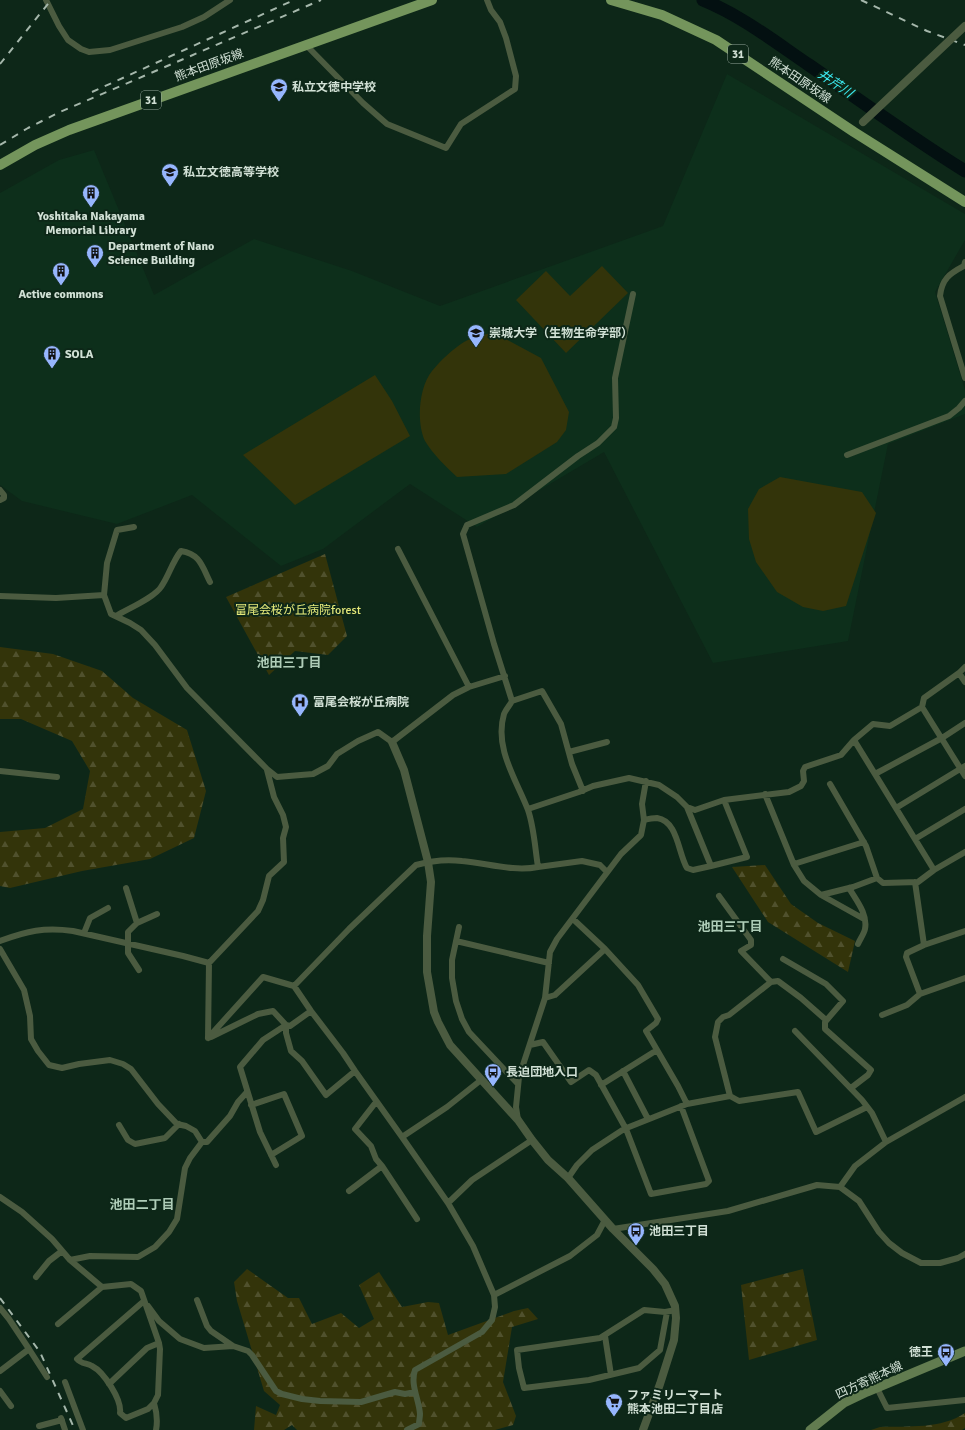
<svg xmlns="http://www.w3.org/2000/svg" width="965" height="1430" font-family="Signika,'Noto Sans JP',sans-serif">
<defs>
<pattern id="forest-firs" width="22" height="20" patternUnits="userSpaceOnUse"><rect width="22" height="20" fill="#33340a"/><path d="M5 1l3.5 6h-7zM16 11l3.5 6h-7z" fill="#50512d"/></pattern>
</defs>
<rect width="100%" height="100%" fill="#0d2718"/>
<path fill="#0d2f1b" d="M727 74 965 214V240L935 292 965 390V414L888 444 848 641 713 663 604 452 477 527 410 484 323 549 281 566 192 495 117 524 22 501 0 485V193L59 160 94 150 154 295 254 239 352 271 440 306 663 226Z"/>
<path fill="url(#forest-firs)" d="M325 554 347 636 328 655 295 651 269 675 226 597Z
M0 647 53 654 102 671 133 698 187 730 206 791 194 838 150 859 82 871 10 888 0 886V832L45 828 83 809 90 771 72 741 21 719H0Z
M765 865 791 904 818 923 855 941 848 972 768 922 732 867Z
M247 1269 288 1298H299L312 1324 341 1313 359 1328 374 1319 359 1285 379 1272 402 1307 428 1302 439 1303 448 1335 514 1311 528 1308 538 1319 512 1327 503 1382 516 1416 513 1425 495 1430H297L292 1425 284 1430H254L256 1406 276 1415 280 1405 264 1391 237 1301 234 1282Z
M803 1269 817 1340 749 1360 741 1285Z
M965 1413V1428L962 1430H871L880 1427C909 1426 941 1429 965 1413Z"/>
<path fill="#33340a" d="M602 266 628 293 566 353 516 300 546 271 570 296Z
M493 332 541 358 569 412 566 430 557 442 506 474 457 477C447 468 432 453 425 441 416 422 419 387 432 371 441 360 453 349 464 342 473 337 484 335 493 332Z
M375 375 392 401 410 436 295 505 243 455Z
M780 477 862 492 876 513 846 606 823 611 803 607 777 592 756 562 749 539 748 509 759 489Z"/>
<g fill="none" stroke-linecap="round" stroke-linejoin="round">
<path stroke="#031011" stroke-width="13" d="M703 0C742 16 775 42 809 65 861 101 912 138 965 171"/>
<path stroke="#4b5b40" stroke-width="6" d="M46 0 59 26 68 40 81 49 89 52 110 50 182 27 204 17 230 0
M305 44 363 103 387 124 446 148 461 124 515 89 516 76 506 38 500 22 491 10 487 0
M965 262 964 266C949 274 942 279 940 296L965 378
M847 455 949 416 959 408 965 401
M0 490 4 495V498L0 500
M134 527 117 530 107 563 104 595 111 614 130 623 141 630 155 645 187 688 267 769 277 777 313 774 328 766 337 754 358 741 378 732 392 742 453 695 469 687 505 676
M398 549 469 687
M0 596 56 598 104 595
M116 616C127 609 154 598 161 587 169 576 172 562 181 551 200 554 202 566 210 582
M965 667 959 673 924 698 922 707 965 776
M959 673 965 682
M854 740 934 870
M569 752 607 742
M0 771 57 777
M875 774 942 738 965 723
M830 784 866 846 877 878 883 883 918 882 934 870 965 852
M583 791 572 764 561 724 542 691 512 701 494 644 463 534 467 525 514 505 578 456 598 443 614 427 616 418 615 378 633 294
M765 794 794 865 804 881 821 895 853 887 877 878
M687 807 711 866 747 857 724 800
M896 808 965 766
M528 809 579 792 593 786 629 778 659 785 677 797 687 807 695 810 724 800 789 792 801 786 804 781 803 771 805 767 841 755 854 740 873 724 890 726 922 707
M644 820C648 819 653 818 657 818 678 821 678 853 687 868L693 870 711 866
M915 839 965 809
M794 864 864 842
M538 867 582 861 600 865 607 872
M915 882 924 945
M126 888 137 923
M849 888C856 900 868 914 865 929 864 934 860 939 858 944
M821 895 864 919
M719 896 751 940V945L741 951 771 982 778 981 801 998 826 1020
M573 919 605 949 638 985 658 1019 656 1023 646 1031 678 1086 687 1104
M459 927 452 960V978L456 1001 462 1019 469 1032 518 1084
M84 933 90 918 108 908
M0 941C27 931 44 927 73 931L183 956 209 963
M456 941 549 963
M0 949 24 990 30 1016 31 1039 38 1051 49 1065 62 1068 79 1064 110 1060 123 1064 131 1069 158 1104 177 1124 186 1126 195 1131 202 1142
M783 959 826 984 843 1001 825 1022V1029L871 1070 868 1075 851 1088
M139 970 128 953V932L137 923 157 914
M294 986 349 929 416 865C430 861 447 859 462 861 487 863 513 872 538 867 535 848 534 827 528 810 516 779 494 748 504 714 506 709 510 705 512 701
M920 994 906 957 907 953 924 945 965 931
M545 998 555 995 605 949
M311 1011 290 1026 286 1025V1033L291 1051 302 1061 326 1095 355 1071
M882 1015 907 1005 920 994 965 978
M795 1031 862 1100 872 1113 886 1142
M211 1037 258 1014 273 1011 286 1025 263 1040 240 1067 260 1132 276 1165
M208 1038 263 977 294 986 311 1011 343 1053 355 1071 402 1137 448 1203 473 1246 494 1295 495 1307 492 1320 482 1332 415 1370C410 1385 419 1399 420 1414 420 1417 419 1421 419 1424L407 1430
M208 1038 209 963 258 911 263 900 269 876 284 862 283 838 286 827 283 815 274 797 267 770
M530 1045 543 1042 571 1082 589 1070 596 1075 626 1129 651 1194 706 1184 709 1181 681 1106
M623 1071 648 1119
M601 1085 657 1050
M730 1096 715 1037 718 1022 723 1017 729 1015 771 982
M376 1102 355 1129 371 1146 376 1159 382 1166
M251 1105 284 1094 302 1136 271 1155
M518 1120 516 1107 519 1077 545 998 550 952 557 939 621 854 641 835 644 820 642 804 646 781
M119 1125 128 1140 135 1144 165 1138 179 1124
M402 1137 447 1107 481 1080
M568 1178 577 1165 592 1150 624 1129 687 1104 730 1096 739 1101 798 1092 816 1132 867 1107
M840 1187 855 1166 886 1142 965 1097
M349 1191 382 1166 417 1219
M0 1197 22 1212 52 1239 70 1260 102 1287 131 1284 141 1291 159 1343 160 1349 158 1395 154 1403 148 1409 126 1418 120 1413C122 1400 104 1372 92 1366 87 1363 81 1364 77 1359L144 1301
M448 1203 472 1180 532 1140
M613 1229 728 1211 817 1185 840 1187 859 1201 879 1232 889 1243 902 1253 921 1263H940L958 1258 965 1254
M70 1260 90 1256 138 1257 155 1247 169 1232 177 1219 185 1168 190 1158 202 1142H207L230 1116 238 1102 247 1092
M36 1277 49 1261 62 1251
M494 1295 570 1256 597 1235 605 1220
M197 1300 207 1326 211 1331 233 1346
M148 1306 159 1321 180 1339 204 1348 233 1346 248 1351 252 1355 276 1391 282 1394 302 1399 320 1401 361 1402 395 1392 405 1394 415 1392
M0 1308 9 1319 29 1349 0 1371
M667 1312 660 1350 639 1368 589 1380 524 1388 519 1368 517 1350 600 1338 644 1310 665 1312 676 1310
M58 1324 102 1287
M605 1336 611 1375
M29 1349 47 1377
M65 1382 83 1430
M109 1384 147 1348 159 1343
M877 1388 887 1408 965 1400
M0 1391 11 1406
M154 1403C157 1413 158 1420 156 1430
M61 1418 65 1430
M39 1426 62 1420"/>
<path stroke="#4b5b40" stroke-width="8" d="M392 742 404 770 428 862 431 882 427 936V972L434 1012 438 1022 450 1045 518 1120 532 1140 548 1160 568 1178 613 1229 653 1269 665 1284 675 1306 676 1318 674 1340 660 1384 643 1430"/>
<path stroke="#627c50" stroke-width="9" d="M810 1430 844 1403 867 1392 965 1351"/>
<path stroke="#74955c" stroke-width="10" d="M611 0 662 15 716 40 854 132 965 202
M0 165 35 145 69 130 432 0"/>
<path stroke="#a5b7ab" stroke-width="2" stroke-dasharray="7 7" stroke-linecap="butt" d="M861 0 927 31 965 45
M0 64 51 0
M92 92 294 0
M0 145 28 128 60 112 321 0
M0 1298 40 1352 75 1430"/>
<path stroke="#4b5b40" stroke-width="8" d="M863 122 965 26"/>
</g>
<defs>
<g id="school-pin" transform="scale(0.9)"><path d="M0 17L-7.5 6A9.5 9.5 0 1 1 7.5 6Z" fill="#96b6fd" stroke="#0d2718"/><path d="M0-5L7-2L0 1L-7-2ZM-4 1L0 2.5L4 1V4Q0 6-4 4Z" fill="#111"/></g>
<g id="building-pin" transform="scale(0.9)"><path d="M0 17L-7.5 6A9.5 9.5 0 1 1 7.5 6Z" fill="#96b6fd" stroke="#0d2718"/><path d="M-4-6H4V6H1V3H-1V6H-4ZM-2.5-4.3h1.7v1.8h-1.7ZM.8-4.3h1.7v1.8H.8ZM-2.5-1h1.7V.8h-1.7ZM.8-1h1.7V.8H.8Z" fill="#111"/></g>
<g id="university-pin" transform="scale(0.9)"><path d="M0 17L-7.5 6A9.5 9.5 0 1 1 7.5 6Z" fill="#96b6fd" stroke="#0d2718"/><path d="M0-5L7-2L0 1L-7-2ZM-4 1L0 2.5L4 1V4Q0 6-4 4Z" fill="#111"/></g>
<g id="hospital-pin" transform="scale(0.9)"><path d="M0 17L-7.5 6A9.5 9.5 0 1 1 7.5 6Z" fill="#96b6fd" stroke="#0d2718"/><path d="M-5-5h3v3.5h4V-5h3V5h-3V1.5h-4V5h-3Z" fill="#111"/></g>
<g id="bus-pin" transform="scale(0.9)"><path d="M0 17L-7.5 6A9.5 9.5 0 1 1 7.5 6Z" fill="#96b6fd" stroke="#0d2718"/><path d="M-5-6H5V4H4V6H2V4H-2V6H-4V4H-5ZM-3.5-4V0h7V-4ZM-3.5 1.2v1.5H-2V1.2ZM2 1.2v1.5H3.5V1.2Z" fill="#111"/></g>
<g id="supermarket-pin" transform="scale(0.9)"><path d="M0 17L-7.5 6A9.5 9.5 0 1 1 7.5 6Z" fill="#96b6fd" stroke="#0d2718"/><path d="M-6-5.5h2.5l.6 2H6L4.5 2H-2.5L-4.4-4H-6ZM-1.5 3.2a1.3 1.3 0 1 0 .1 0ZM3 3.2a1.3 1.3 0 1 0 .1 0Z" fill="#111"/></g>
</defs>
<g fill-rule="evenodd">
<use href="#school-pin" x="279" y="87"/>
<use href="#school-pin" x="170" y="172"/>
<use href="#building-pin" x="91" y="193"/>
<use href="#building-pin" x="95" y="253"/>
<use href="#building-pin" x="61" y="271"/>
<use href="#university-pin" x="476" y="333"/>
<use href="#building-pin" x="52" y="354"/>
<use href="#hospital-pin" x="300" y="702"/>
<use href="#bus-pin" x="493" y="1072"/>
<use href="#bus-pin" x="636" y="1231"/>
<use href="#bus-pin" x="946" y="1352"/>
<use href="#supermarket-pin" x="614" y="1402"/>
</g>
<g text-anchor="middle" stroke-width="4" stroke-linejoin="round" paint-order="stroke">
<g fill="#0d2718" stroke="#96a89c" stroke-width="1">
<rect x="728" y="45" width="20" height="18" rx="3"/>
<rect x="141" y="91" width="20" height="18" rx="3"/>
</g>
<g font-size="11" font-weight="bold" fill="#d1e0d5">
<text x="738" y="58">31</text>
<text x="151" y="104">31</text>
</g>
<g font-size="12" fill="#d1e0d5" stroke="#0d2718">
<text transform="translate(209 65) rotate(-20)" y="4">熊本田原坂線</text>
<text transform="translate(800 80) rotate(34)" y="4">熊本田原坂線</text>
<text transform="translate(869 1380) rotate(-25)" y="4">四方寄熊本線</text>
</g>
<g font-size="12" font-weight="bold" fill="#d1e0d5" stroke="#0d2718" text-anchor="start">
<text x="292" y="91">私立文徳中学校</text>
<text x="183" y="176">私立文徳高等学校</text>
<text x="91" y="220" text-anchor="middle">Yoshitaka Nakayama<tspan x="91" dy="14">Memorial Library</tspan></text>
<text x="108" y="250">Department of Nano<tspan x="108" dy="14">Science Building</tspan></text>
<text x="61" y="298" text-anchor="middle">Active commons</text>
<text x="489" y="337">崇城大学（生物生命学部）</text>
<text x="65" y="358">SOLA</text>
<text x="313" y="706">富尾会桜が丘病院</text>
<text x="506" y="1076">長迫団地入口</text>
<text x="649" y="1235">池田三丁目</text>
<text x="933" y="1356" text-anchor="end">徳王</text>
<text x="627" y="1399">ファミリーマート<tspan x="627" dy="14">熊本池田二丁目店</tspan></text>
</g>
<g font-size="12" fill="#e5e97a" stroke="#0d2718">
<text x="298" y="614">富尾会桜が丘病院forest</text>
</g>
<g font-size="13" font-style="italic" fill="#3be9f0" stroke="#0d2718">
<text transform="translate(836 83) rotate(34)" y="5">井芹川</text>
</g>
<g font-size="13" font-weight="bold" fill="#afcdb8" stroke="#0d2718">
<text x="289" y="667">池田三丁目</text>
<text x="730" y="931">池田三丁目</text>
<text x="142" y="1209">池田二丁目</text>
</g>
</g>
</svg>
